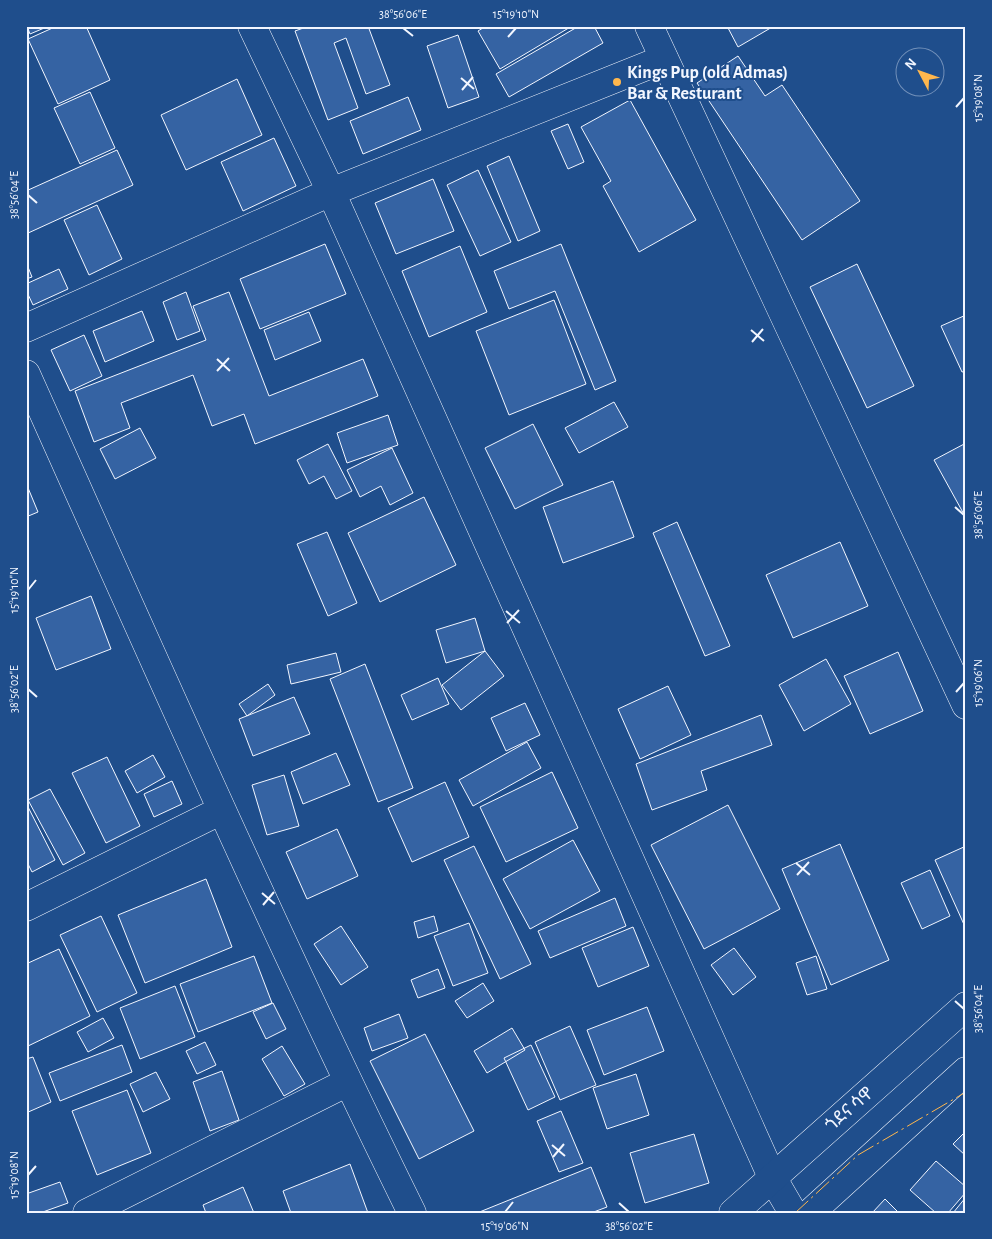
<svg xmlns="http://www.w3.org/2000/svg" width="992" height="1239" font-family="'Alegreya Sans','Noto Sans Ethiopic',sans-serif">
<rect width="100%" height="100%" fill="#1f4e8c"/>
<path fill="#3563a3" stroke="#f2f6ff" d="M27 26H49L30 34Z
M57 26H86L110 80 58 104 28 39Z
M309 26H368L390 85 366 94 346 38 334 43 358 108 328 120 295 31Z
M486 26H572L500 69 478 31Z
M579 26H594L603 43 509 97 496 74Z
M727 26H774L738 47Z
M458 35 479 97 448 108 427 46Z
M738 56 765 96 782 85 860 201 802 240 697 83Z
M237 79 262 135 186 170 161 115Z
M90 92 115 148 80 164 54 108Z
M408 97 421 130 363 154 350 121Z
M630 100 696 220 639 252 603 186 611 181 581 127Z
M568 124 584 162 568 169 551 131Z
M274 138 296 186 243 211 221 162Z
M117 150 133 185 26 234V191Z
M509 156 540 231 518 241 487 166Z
M478 170 511 242 480 256 447 185Z
M433 179 454 231 396 254 375 203Z
M97 205 122 259 89 275 64 220Z
M325 244 346 294 260 329 240 279Z
M561 244 616 381 595 390 555 291 509 309 494 271Z
M460 246 487 312 429 337 402 271Z
M26 262 32 277 26 279Z
M857 264 914 386 867 408 810 287Z
M59 269 68 289 33 305 26 290V284Z
M186 292 200 331 177 340 163 302Z
M229 292 269 396 363 359 378 396 255 444 244 414 212 426 193 375 121 403 130 428 94 442 75 391 206 340 193 306Z
M554 300 586 384 509 415 476 331Z
M142 311 154 341 105 362 93 331Z
M309 312 321 341 275 360 264 330Z
M966 315V371L962 372 941 326Z
M84 335 102 376 70 391 51 350Z
M614 402 628 427 579 453 565 428Z
M388 415 398 445 347 463 337 433Z
M533 424 563 485 515 509 485 448Z
M140 428 156 458 115 479 100 449Z
M966 443V518L934 460Z
M328 444 352 491 336 499 324 476 309 484 297 460Z
M392 448 413 493 390 505 381 486 360 497 347 470Z
M613 481 634 537 563 563 543 507Z
M26 483 38 512 26 517Z
M424 497 456 565 380 602 348 533Z
M677 522 730 646 705 656 653 533Z
M327 532 357 603 328 616 297 544Z
M840 542 868 606 793 638 766 575Z
M91 596 111 649 56 670 36 618Z
M475 618 485 651 446 663 436 630Z
M485 651 504 676 461 710 442 685Z
M898 652 923 711 870 734 844 676Z
M336 653 341 672 291 684 287 665Z
M826 659 851 704 804 731 779 685Z
M365 664 413 788 378 802 330 679Z
M438 678 449 704 412 720 401 695Z
M268 684 275 695 247 716 239 704Z
M668 686 691 735 640 759 618 709Z
M294 697 310 734 253 756 239 719Z
M525 703 540 735 506 751 491 718Z
M761 715 772 745 701 771 707 790 652 810 636 764Z
M527 742 541 768 473 806 459 780Z
M336 753 350 785 303 804 291 772Z
M153 755 165 777 137 793 125 771Z
M107 757 140 826 106 843 72 773Z
M552 772 578 828 506 862 480 807Z
M284 775 299 826 267 835 252 785Z
M172 781 182 804 154 817 144 794Z
M445 782 469 837 412 862 388 808Z
M50 789 85 853 63 865 28 800Z
M26 803 55 860 32 872 26 860Z
M728 805 780 909 704 949 651 845Z
M337 829 358 876 307 899 286 852Z
M573 840 600 891 530 929 503 879Z
M840 844 889 960 831 985 782 869Z
M474 846 531 964 500 979 444 860Z
M966 846V929L935 860Z
M930 870 950 916 922 929 901 883Z
M206 879 232 947 145 983 118 915Z
M615 898 626 926 550 958 538 931Z
M101 916 137 993 97 1012 60 935Z
M434 916 438 931 418 938 414 922Z
M469 923 488 973 453 986 434 936Z
M341 926 368 967 341 985 314 944Z
M633 927 649 966 598 987 582 948Z
M734 948 756 977 733 995 711 965Z
M59 949 90 1016 26 1047V964Z
M254 956 272 1003 198 1032 180 984Z
M816 956 827 989 807 995 796 963Z
M438 969 445 988 418 998 411 980Z
M483 983 494 1001 467 1018 455 1001Z
M175 986 195 1037 140 1059 120 1008Z
M273 1003 286 1029 266 1039 253 1012Z
M647 1007 664 1051 604 1075 587 1030Z
M399 1014 408 1038 372 1051 364 1028Z
M103 1018 114 1038 88 1052 77 1032Z
M570 1026 596 1085 560 1100 535 1042Z
M512 1028 525 1050 487 1073 474 1051Z
M425 1034 474 1131 419 1159 370 1061Z
M205 1042 216 1065 197 1074 186 1051Z
M122 1045 132 1072 60 1101 49 1073Z
M531 1045 555 1097 528 1110 504 1058Z
M282 1046 305 1084 284 1096 262 1059Z
M33 1057 51 1102 26 1113V1059Z
M222 1071 239 1120 210 1131 193 1082Z
M156 1072 170 1099 143 1112 130 1084Z
M636 1074 649 1115 607 1129 593 1088Z
M127 1090 151 1153 97 1175 72 1111Z
M561 1111 583 1163 559 1172 537 1121Z
M966 1131V1156L953 1144Z
M694 1134 709 1183 645 1203 630 1153Z
M936 1161 966 1187V1192L948 1213H936L910 1190Z
M350 1164 368 1213H291L283 1191Z
M591 1167 607 1207 591 1213H477Z
M60 1182 68 1203 40 1213H26V1194Z
M243 1187 254 1213H206L203 1205Z
M966 1197V1213H953Z
M885 1199 899 1213H872Z"/>
<g fill="none" stroke-linecap="round" stroke-linejoin="round">
<g stroke="#f2f6ff" stroke-width="29">
<path id="minor" d="M252 26 331 192 772 1177 793 1213
M26 328 331 192 664 59
M26 374C152 655 276 937 412 1213
M26 907 222 810
M87 1213 348 1082"/>
</g>
<g stroke="#f2f6ff" stroke-width="29">
<path id="major" d="M649 26 966 705
M733 1213 966 1006
M810 1213 966 1071"/>
</g>
<use href="#minor" stroke="#1f4e8c" stroke-width="28"/>
<use href="#major" stroke="#1f4e8c" stroke-width="28"/>
<path stroke="#ffb74d" stroke-width="1" stroke-dasharray="18 4 2.5 4" stroke-linecap="butt" d="M795 1213 858 1155 966 1092"/>
</g>
<path fill="none" stroke="#f2f6ff" stroke-width="2" d="M403 28 413 36M508 37 516 28M461 78 474 89M462 90 473 77M956 107 964 98M28 195 37 203M751 330 764 341M752 342 763 329M217 359 230 371M217 371 229 358M955 507 964 515M28 590 36 580M506 611 520 623M507 623 519 610M28 689 37 697M956 692 964 683M796 863 810 875M797 875 809 862M262 893 275 904M263 905 274 892M955 1001 964 1009M552 1145 565 1156M553 1157 564 1144M28 1175 36 1166M619 1203 629 1212M505 1212 513 1202"/>
<circle fill="#ffb74d" stroke="#1f4e8c" stroke-width="2" cx="617" cy="82" r="5"/>
<g text-anchor="middle" stroke-width="4" stroke-linejoin="round" paint-order="stroke">
<g font-size="18" font-weight="bold" fill="#f2f6ff" stroke="#1f4e8c" text-anchor="start">
<text x="627" y="78">Kings Pup (old Admas)<tspan x="627" dy="21">Bar &amp; Resturant</tspan></text>
</g>
<g font-size="18" fill="#f2f6ff" stroke="#1f4e8c">
<text transform="translate(849 1109) rotate(-41)" y="6">ጎደና ሳዋ</text>
</g>
</g>
<rect width="992" height="1239" fill="none" stroke="#1f4e8c" stroke-width="55"/>
<g transform="translate(920 72) rotate(311)"><circle r="24" fill="#1f4e8c" stroke="#7391ba"/>
<path d="M0-4L9 19L0 12L-9 19Z" fill="#ffb74d"/>
<text y="-8" font-size="14" font-weight="bold" text-anchor="middle" fill="#f2f6ff">N</text>
</g>
<rect x="28" y="28" width="936" height="1184" fill="none" stroke="#f2f6ff" stroke-width="2"/>
<g font-size="12" text-anchor="middle" fill="#f2f6ff">
<text x="403" y="18">38°56'06"E</text>
<text x="516" y="18">15°19'10"N</text>
<text transform="translate(978 98) rotate(-90)" y="4">15°19'08"N</text>
<text transform="translate(14 195) rotate(-90)" y="4">38°56'04"E</text>
<text transform="translate(978 515) rotate(-90)" y="4">38°56'06"E</text>
<text transform="translate(14 590) rotate(-90)" y="4">15°19'10"N</text>
<text transform="translate(978 683) rotate(-90)" y="4">15°19'06"N</text>
<text transform="translate(14 689) rotate(-90)" y="4">38°56'02"E</text>
<text transform="translate(978 1009) rotate(-90)" y="4">38°56'04"E</text>
<text transform="translate(14 1175) rotate(-90)" y="4">15°19'08"N</text>
<text x="505" y="1230">15°19'06"N</text>
<text x="629" y="1230">38°56'02"E</text>
</g>
</svg>
